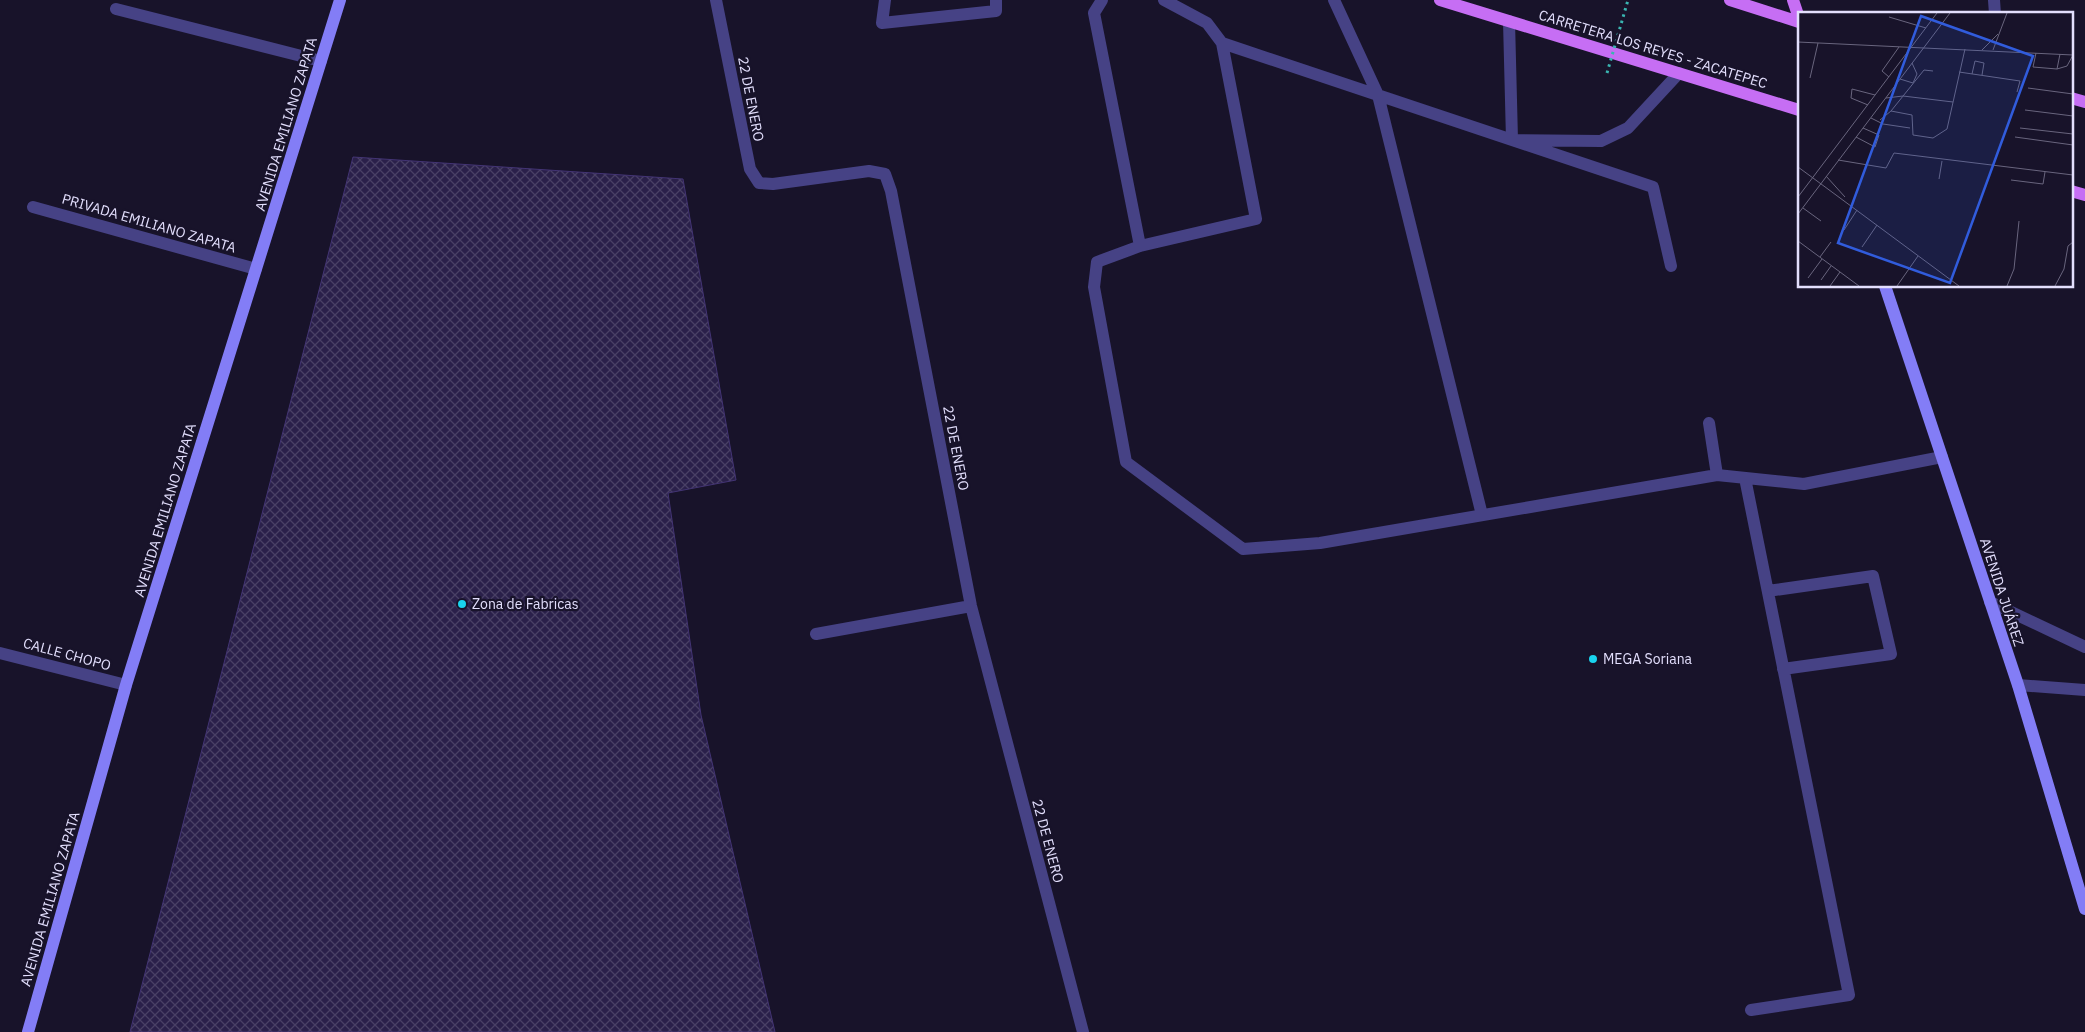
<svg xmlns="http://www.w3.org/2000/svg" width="2085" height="1032" font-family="'IBM Plex Sans',sans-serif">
<defs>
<pattern id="building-cross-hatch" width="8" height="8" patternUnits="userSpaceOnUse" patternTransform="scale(1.25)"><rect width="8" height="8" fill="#2a204a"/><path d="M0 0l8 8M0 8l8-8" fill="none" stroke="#494065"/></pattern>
</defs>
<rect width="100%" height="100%" fill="#18132a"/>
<path fill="url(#building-cross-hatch)" stroke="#433474" d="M353 157 683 179 736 480 668 493 701 715 775 1032H130Z"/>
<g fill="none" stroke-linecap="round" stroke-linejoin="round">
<path stroke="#464285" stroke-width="12" d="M885 0 882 23 996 11V0
M1102 0 1094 13 1140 246
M1164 0 1207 23 1222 43 1256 219 1140 246 1097 262 1094 287 1126 462 1243 549 1320 543 1717 475 1804 484 1942 457
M1334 0 1378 95 1482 515
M1994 0 1995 14
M1509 21 1512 140 1601 141 1628 128 1679 73
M1222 43 1653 187 1671 266
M1709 423 1717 475
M1745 478 1849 995 1751 1010
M1768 591 1873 576 1891 654 1783 669"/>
<path stroke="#464285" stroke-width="12" d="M716 0 750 169 759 183 773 184 869 171 885 174 891 191 971 606 1083 1032
M116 9 321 61
M33 207 256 269
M1990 602 2085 647
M816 634 971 606
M0 653 126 685
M2018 685 2085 690"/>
<path stroke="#837df6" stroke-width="12" d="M1885 286 2018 685 2085 909
M28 1032 126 685 340 0"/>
<path stroke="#c66ef4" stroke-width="12" d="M1440 0 1799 110
M1730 0 1799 22
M1793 0 1799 18
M2071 98 2085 102
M2071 191 2085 195"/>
<path stroke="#3ab5b1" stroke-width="3" stroke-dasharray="2.5 4" stroke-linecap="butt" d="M1607 73 1628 0"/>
</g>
<g fill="#19d3ee" stroke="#18132a" stroke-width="2">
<circle cx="462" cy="604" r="5"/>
<circle cx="1593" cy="659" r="5"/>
</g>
<g text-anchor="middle" stroke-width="4.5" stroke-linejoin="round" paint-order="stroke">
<g font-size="14" fill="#e3dffd" stroke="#18132a">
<text transform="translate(1653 49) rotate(17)" y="5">CARRETERA LOS REYES - ZACATEPEC</text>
<text transform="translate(751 99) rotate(79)" y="5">22 DE ENERO</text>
<text transform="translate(286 124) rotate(-73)" y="5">AVENIDA EMILIANO ZAPATA</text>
<text transform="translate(149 223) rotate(16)" y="5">PRIVADA EMILIANO ZAPATA</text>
<text transform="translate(956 448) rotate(79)" y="5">22 DE ENERO</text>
<text transform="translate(165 510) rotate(-73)" y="5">AVENIDA EMILIANO ZAPATA</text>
<text transform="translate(2002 592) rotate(72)" y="5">AVENIDA JUÁREZ</text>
<text transform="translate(67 654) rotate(15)" y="5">CALLE CHOPO</text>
<text transform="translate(1048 841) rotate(75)" y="5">22 DE ENERO</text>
<text transform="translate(50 899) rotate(-74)" y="5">AVENIDA EMILIANO ZAPATA</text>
</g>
<g font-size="14" fill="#e3dffd" stroke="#18132a" text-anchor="start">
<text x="472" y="609">Zona de Fabricas</text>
<text x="1603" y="664">MEGA Soriana</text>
</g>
</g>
<g transform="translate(1798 12)">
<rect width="275" height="275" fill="#18132a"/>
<path fill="none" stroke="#69657e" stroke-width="1" d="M91 5 128 16M0 30 126 36M126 36 275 43M184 38 200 22M195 38 209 1M238 41 235 55 259 57 262 42M259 57 269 54 275 43M161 60 222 69 219 80M174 62 177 49 186 51 184 63M91 65 84 59 101 35M12 66 20 31M102 67 115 71 119 62 114 51M230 76 275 82M88 86 105 84 155 90M70 93 53 86 54 77 77 83M227 98 275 104M93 99 114 103 115 123 135 126 149 117 167 37M73 106 85 112 112 116M82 108 93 99 126 58 135 59M222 116 275 122M58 125 77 135 81 123 65 116M217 125 275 133M40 148 88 156 96 141 275 163M0 155 15 166M28 164 47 185M15 166 161 274M141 167 144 149M213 168 245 172 247 160M0 185 139 1M5 196 23 209M0 202 152 1M46 218 59 198M0 229 61 274M64 235 79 213M22 245 33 230M10 266 24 247M23 268 33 254M32 274 42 260M99 274 120 244M209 274 216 257 221 209M257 274 266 257 270 234 275 230"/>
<path fill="#315cdc" fill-opacity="0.15" stroke="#315cdc" stroke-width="2.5" d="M123 4 235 44 152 271 40 231Z"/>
<rect width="275" height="275" fill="none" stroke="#e3dffd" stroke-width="2.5"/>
</g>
</svg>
